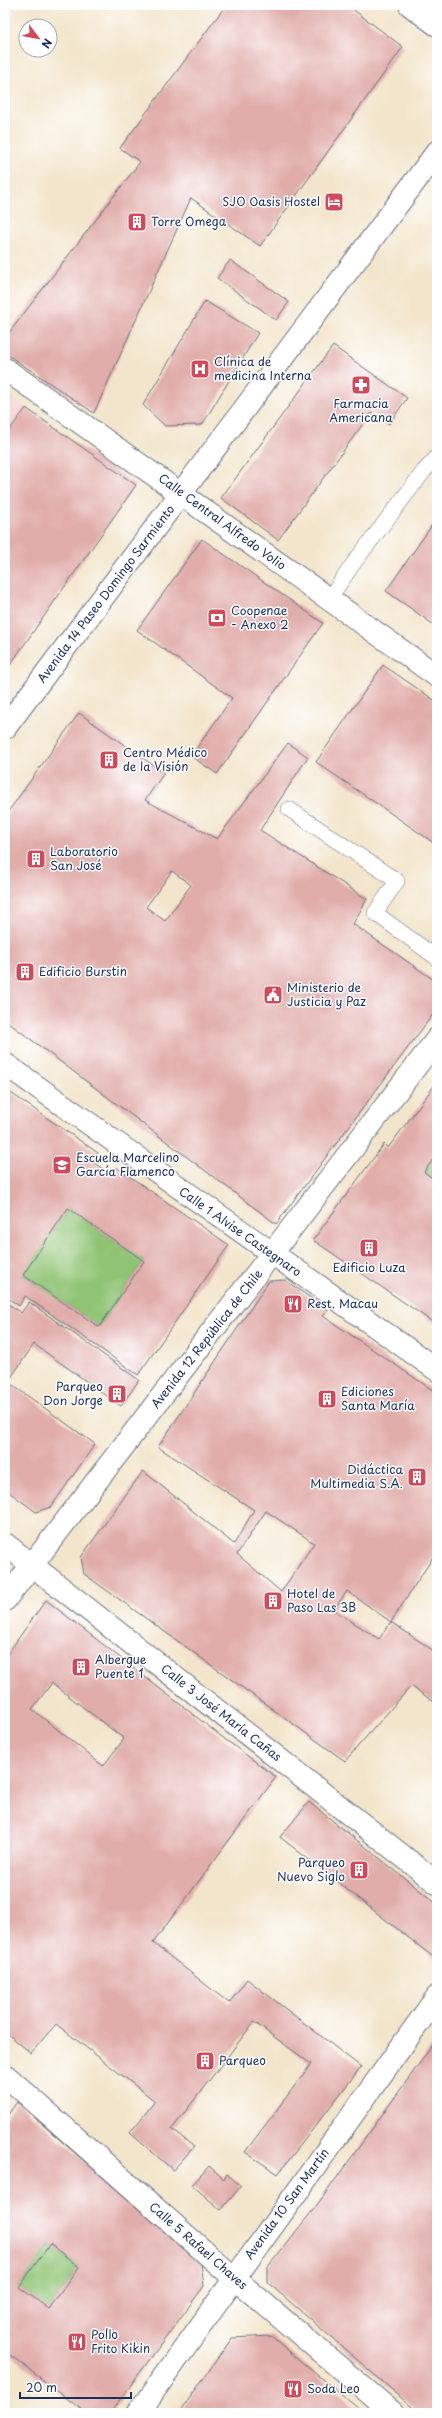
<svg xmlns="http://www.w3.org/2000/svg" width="442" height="2418" font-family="'Playpen Sans',sans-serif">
<rect width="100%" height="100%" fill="#fff"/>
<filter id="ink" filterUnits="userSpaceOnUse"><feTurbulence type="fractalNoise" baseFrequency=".025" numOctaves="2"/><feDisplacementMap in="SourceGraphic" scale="8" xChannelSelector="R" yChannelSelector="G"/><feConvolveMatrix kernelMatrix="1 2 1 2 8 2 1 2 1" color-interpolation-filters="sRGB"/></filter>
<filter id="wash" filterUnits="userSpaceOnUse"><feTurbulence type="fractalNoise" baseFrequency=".012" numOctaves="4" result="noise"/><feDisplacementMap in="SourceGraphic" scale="16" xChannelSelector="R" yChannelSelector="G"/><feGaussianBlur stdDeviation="0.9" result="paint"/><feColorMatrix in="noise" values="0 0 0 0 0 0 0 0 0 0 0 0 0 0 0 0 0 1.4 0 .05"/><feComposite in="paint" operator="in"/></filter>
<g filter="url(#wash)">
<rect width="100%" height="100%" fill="#f3e5cb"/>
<path fill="#f7d0cb" d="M5 393 26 408 5 436Z"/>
<path fill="#90c475" stroke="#567a6a" d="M437 1154V1181L424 1172Z
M68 1208 144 1261 99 1327 23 1275Z
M50 2244 79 2267 49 2309 19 2287Z"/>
<g id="blocks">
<path fill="#e1adaa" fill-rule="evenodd" d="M226 5H347L403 47 260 246 191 198 94 413 5 353V338L140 162 120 148Z
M230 260 289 302 276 320 217 278Z
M205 301 258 333 202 425 165 426 143 405Z
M333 346 407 398 389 424 371 413 278 540 221 498Z
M26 408 136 485 5 672V436Z
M437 518V627L386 591Z
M202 539 323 623 217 774 191 756 232 698 137 630Z
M383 665 437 702V845L316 762Z
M79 713 164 773 145 800 217 839 288 743 308 757 260 830 367 899 353 924 437 982V1009L276 1224 5 1020V816ZM172 871 191 885 165 921 146 907Z
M437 1082V1154L424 1172 437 1181V1325L313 1240 384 1144 388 1148Z
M5 1089 98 1153 92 1162 111 1174 116 1167 229 1245 138 1375 25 1296 19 1306 5 1296ZM68 1208 144 1261 99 1327 23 1275Z
M285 1280 328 1310 323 1316 437 1393V1551L391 1622 347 1591 334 1610 379 1639 391 1622 437 1653V1704L411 1686 345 1761 84 1574 81 1557 143 1471 234 1544 254 1510 158 1447 269 1281ZM266 1511 314 1543 281 1592 237 1554Z
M5 1302 21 1313 29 1302 139 1380 121 1406 34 1344 8 1382 95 1444 51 1507 36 1512 5 1489Z
M46 1600 226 1740 276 1777 153 1943 229 2003 247 1979 361 2067 278 2174 245 2152 311 2064 254 2022 172 2129 194 2147 173 2170 130 2133 155 2101 56 2024 31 2053 5 2032V1657ZM52 1683 124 1739 103 1766 32 1709Z
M309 1802 437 1904V1960L280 1837Z
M437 2039V2413H419L267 2282V2268L317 2205Z
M17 2102 201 2264 204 2286 110 2413H86L5 2351V2119ZM50 2244 79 2267 49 2309 19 2287Z
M209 2166 224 2179 227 2174 241 2186 221 2210 192 2185Z
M271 2336 323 2380 364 2413H179L232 2338Z"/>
</g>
</g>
<g filter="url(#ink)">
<use href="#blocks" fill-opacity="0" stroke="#676f84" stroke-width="1"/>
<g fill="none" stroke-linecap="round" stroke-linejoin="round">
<g stroke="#676f84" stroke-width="16">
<path id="service" d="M329 599 353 564 424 471 437 457
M289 809 397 881 375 913 437 958"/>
</g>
<g stroke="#676f84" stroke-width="24">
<path id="minor" d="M410 5 437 25
M5 728 437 152
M5 1544 437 1883
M5 1600 437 1039
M5 2075 234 2278 393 2413"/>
</g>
<g stroke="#676f84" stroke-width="24">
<path id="tertiary" d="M5 369 437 676
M5 1064 437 1370
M138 2413 437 1997"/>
</g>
<use href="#service" stroke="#fff" stroke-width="15"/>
<use href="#minor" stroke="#fff" stroke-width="22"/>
<use href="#tertiary" stroke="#fff" stroke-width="22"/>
</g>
</g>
<defs>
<g id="hotel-square" transform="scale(1)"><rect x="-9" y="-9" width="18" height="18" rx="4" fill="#d1495b" stroke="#fff"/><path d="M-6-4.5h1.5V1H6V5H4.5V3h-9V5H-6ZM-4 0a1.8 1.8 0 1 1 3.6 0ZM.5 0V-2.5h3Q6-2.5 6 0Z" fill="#fff"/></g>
<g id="building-square" transform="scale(1)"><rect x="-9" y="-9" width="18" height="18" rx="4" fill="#d1495b" stroke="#fff"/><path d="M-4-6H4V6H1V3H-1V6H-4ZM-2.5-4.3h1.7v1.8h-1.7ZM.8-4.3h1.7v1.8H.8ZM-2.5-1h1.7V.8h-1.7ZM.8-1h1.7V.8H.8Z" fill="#fff"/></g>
<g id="hospital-square" transform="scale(1)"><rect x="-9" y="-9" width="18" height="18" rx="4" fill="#d1495b" stroke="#fff"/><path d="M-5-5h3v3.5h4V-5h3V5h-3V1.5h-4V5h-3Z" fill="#fff"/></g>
<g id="pharmacy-square" transform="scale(1)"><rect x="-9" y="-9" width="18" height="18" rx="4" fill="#d1495b" stroke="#fff"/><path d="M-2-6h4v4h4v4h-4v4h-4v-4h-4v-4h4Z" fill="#fff"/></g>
<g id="bank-square" transform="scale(1)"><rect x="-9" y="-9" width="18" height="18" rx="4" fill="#d1495b" stroke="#fff"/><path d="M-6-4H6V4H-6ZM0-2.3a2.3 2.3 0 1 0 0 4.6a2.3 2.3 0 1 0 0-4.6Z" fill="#fff"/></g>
<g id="civic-square" transform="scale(1)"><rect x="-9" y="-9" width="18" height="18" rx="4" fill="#d1495b" stroke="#fff"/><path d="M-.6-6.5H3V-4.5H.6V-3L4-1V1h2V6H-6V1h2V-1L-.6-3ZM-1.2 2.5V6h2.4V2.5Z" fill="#fff"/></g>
<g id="school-square" transform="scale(1)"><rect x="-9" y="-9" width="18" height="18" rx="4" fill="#d1495b" stroke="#fff"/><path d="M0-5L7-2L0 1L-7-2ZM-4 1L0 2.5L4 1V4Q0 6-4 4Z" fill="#fff"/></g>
<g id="restaurant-square" transform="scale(1)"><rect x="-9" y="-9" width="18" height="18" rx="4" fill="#d1495b" stroke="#fff"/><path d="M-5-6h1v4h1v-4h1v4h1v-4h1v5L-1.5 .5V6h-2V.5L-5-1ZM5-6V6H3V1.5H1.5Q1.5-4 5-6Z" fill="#fff"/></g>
</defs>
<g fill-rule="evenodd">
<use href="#hotel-square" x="334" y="202"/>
<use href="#building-square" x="137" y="222"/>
<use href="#hospital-square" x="200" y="369"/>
<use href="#pharmacy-square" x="361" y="385"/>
<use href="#bank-square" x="217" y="618"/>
<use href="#building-square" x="109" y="760"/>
<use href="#building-square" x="36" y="859"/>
<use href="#building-square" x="25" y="972"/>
<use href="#civic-square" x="273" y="995"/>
<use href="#school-square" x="62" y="1165"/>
<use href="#building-square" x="369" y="1248"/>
<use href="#restaurant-square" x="293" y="1304"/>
<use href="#building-square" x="117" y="1394"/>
<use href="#building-square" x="327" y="1399"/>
<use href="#building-square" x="417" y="1477"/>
<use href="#building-square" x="273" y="1601"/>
<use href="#building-square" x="81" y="1667"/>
<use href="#building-square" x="359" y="1870"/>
<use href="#building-square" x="205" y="2061"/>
<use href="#restaurant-square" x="77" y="2342"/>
<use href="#restaurant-square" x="293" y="2389"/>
</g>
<g text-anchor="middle" stroke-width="3" stroke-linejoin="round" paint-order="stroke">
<g font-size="12" fill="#1b2f5e" stroke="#fff" text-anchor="start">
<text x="320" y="206" text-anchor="end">SJO Oasis Hostel</text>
<text x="151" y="226">Torre Omega</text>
<text x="214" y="366">Clínica de<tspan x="214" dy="14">medicina Interna</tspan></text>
<text x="361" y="408" text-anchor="middle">Farmacia<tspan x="361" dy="14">Americana</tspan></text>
<text x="231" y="615">Coopenae<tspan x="231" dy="14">- Anexo 2</tspan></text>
<text x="123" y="757">Centro Médico<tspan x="123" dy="14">de la Visión</tspan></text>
<text x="50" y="856">Laboratorio<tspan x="50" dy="14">San José</tspan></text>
<text x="39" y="976">Edificio Burstin</text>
<text x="287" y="992">Ministerio de<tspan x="287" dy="14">Justicia y Paz</tspan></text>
<text x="76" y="1162">Escuela Marcelino<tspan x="76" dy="14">García Flamenco</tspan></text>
<text x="369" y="1272" text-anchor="middle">Edificio Luza</text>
<text x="307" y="1308">Rest. Macau</text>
<text x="103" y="1391" text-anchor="end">Parqueo<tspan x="103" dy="14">Don Jorge</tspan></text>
<text x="341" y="1396">Ediciones<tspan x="341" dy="14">Santa María</tspan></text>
<text x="403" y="1474" text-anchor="end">Didáctica<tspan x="403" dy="14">Multimedia S.A.</tspan></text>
<text x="287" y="1598">Hotel de<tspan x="287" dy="14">Paso Las 3B</tspan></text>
<text x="95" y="1664">Albergue<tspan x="95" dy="14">Puente 1</tspan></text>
<text x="345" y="1867" text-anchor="end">Parqueo<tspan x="345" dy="14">Nuevo Siglo</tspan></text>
<text x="219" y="2065">Parqueo</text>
<text x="91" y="2339">Pollo<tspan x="91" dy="14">Frito Kikin</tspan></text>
<text x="307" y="2393">Soda Leo</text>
</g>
<g font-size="12" fill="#1b2f5e" stroke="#fff">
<text transform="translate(222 522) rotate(36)" y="4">Calle Central Alfredo Volio</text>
<text transform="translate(106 594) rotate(-53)" y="4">Avenida 14 Paseo Domingo Sarmiento</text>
<text transform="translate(240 1232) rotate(35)" y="4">Calle 1 Alvise Castegnaro</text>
<text transform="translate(207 1339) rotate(-52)" y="4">Avenida 12 República de Chile</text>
<text transform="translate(221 1713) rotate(38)" y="4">Calle 3 José María Cañas</text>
<text transform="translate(287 2204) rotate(-54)" y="4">Avenida 10 San Martín</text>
<text transform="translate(198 2246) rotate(41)" y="4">Calle 5 Rafael Chaves</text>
</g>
</g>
<rect width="442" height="2418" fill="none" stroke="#fff" stroke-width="20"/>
<g transform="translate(38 38) rotate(122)"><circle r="19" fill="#ffffff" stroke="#a4acbf"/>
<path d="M0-3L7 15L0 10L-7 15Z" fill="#d1495b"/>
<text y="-6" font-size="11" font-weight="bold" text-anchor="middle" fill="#1b2f5e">N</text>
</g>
<path d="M20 2392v6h111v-6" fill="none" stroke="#1b2f5e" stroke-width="2"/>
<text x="26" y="2392" font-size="12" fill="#1b2f5e" stroke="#ffffff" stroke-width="3" paint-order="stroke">20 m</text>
</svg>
